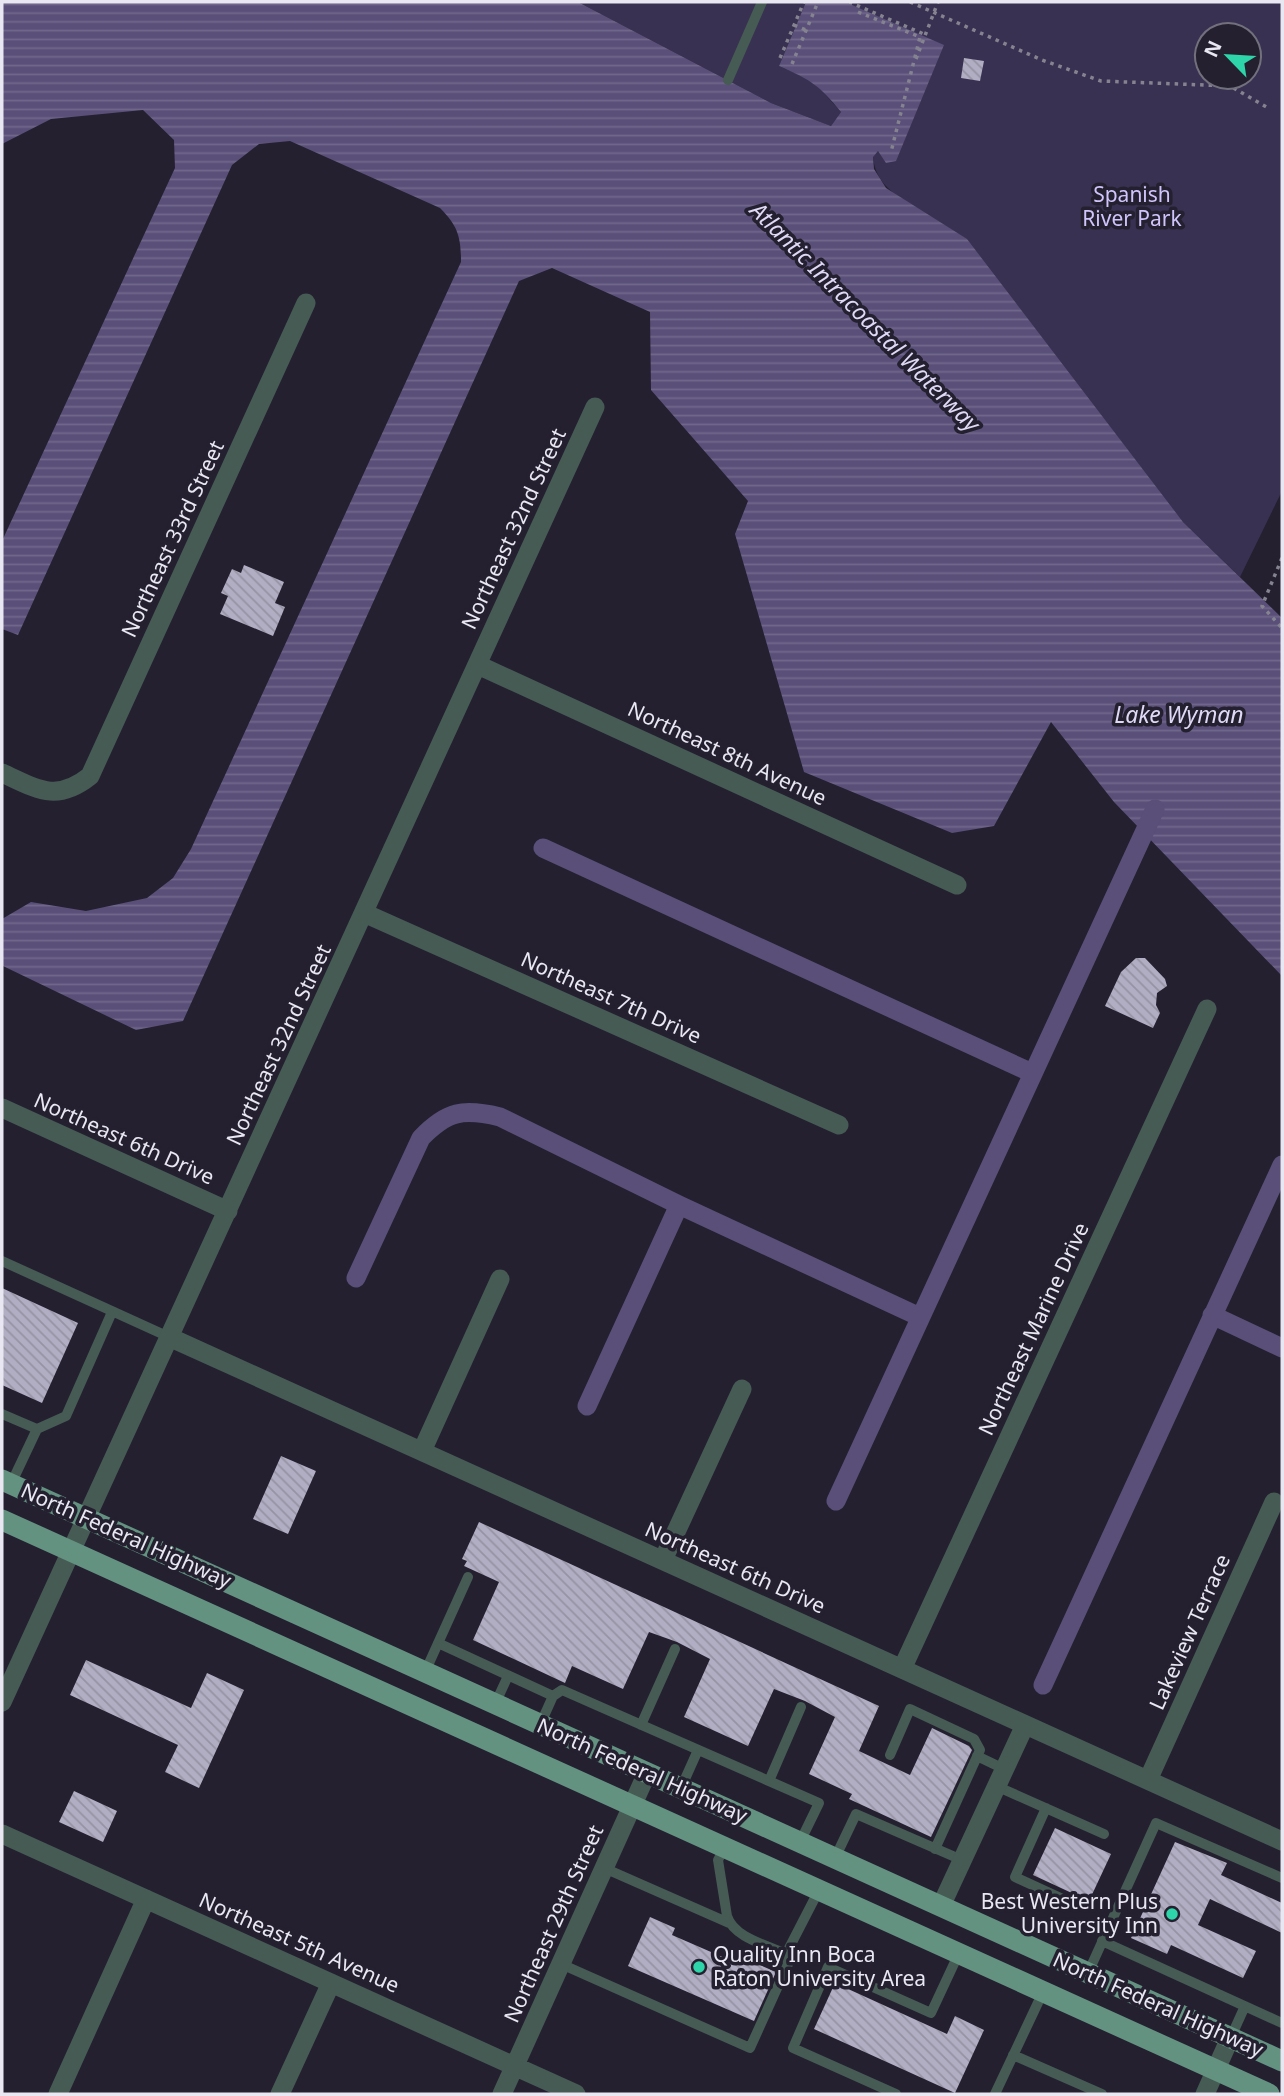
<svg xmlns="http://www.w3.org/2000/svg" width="1284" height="2096" font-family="'Noto Sans',sans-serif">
<defs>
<pattern id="water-rules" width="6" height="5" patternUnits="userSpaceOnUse" patternTransform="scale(1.75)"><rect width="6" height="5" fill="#594f78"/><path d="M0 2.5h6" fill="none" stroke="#71688c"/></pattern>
<pattern id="building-back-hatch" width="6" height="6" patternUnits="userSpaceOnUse" patternTransform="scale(1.75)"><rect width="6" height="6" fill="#b1adc2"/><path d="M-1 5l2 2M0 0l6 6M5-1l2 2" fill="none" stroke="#9693a4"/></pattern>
</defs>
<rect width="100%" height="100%" fill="#242030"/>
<path fill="#393151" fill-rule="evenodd" d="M578 2H806L779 66 813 81 841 112 831 126 771 103Z
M845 2H1282V491L1240 577 1183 522 907 203C889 190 875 180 873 156L878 151 883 155ZM1207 35H1249V77H1207Z"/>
<path fill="url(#water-rules)" d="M2 2H578L771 103 831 126 841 112C819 85 811 80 779 66L806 2H845L944 45 896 161 886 163 878 151 873 157 874 169 886 188 967 239 1183 522 1282 618V976L1114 802 1051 722 994 826 952 833 804 772 735 534 748 501 651 390 650 312 552 268 519 281 183 1021 136 1030 3 966 2 919 31 902 86 911 147 898 173 878 191 849 461 262C461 237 458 226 440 208L290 141 259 144 232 165 18 635 2 629V541L175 168 174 140 143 110 51 119 2 144Z"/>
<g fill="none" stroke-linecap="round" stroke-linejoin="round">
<path stroke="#594f78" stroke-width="19" d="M543 848 1032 1073
M356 1278 421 1138C447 1111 463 1108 500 1117L679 1205 920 1317
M1212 1315 1282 1348
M587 1406 679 1205
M836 1501 1155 809
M1043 1685 1282 1165"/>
</g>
<path fill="url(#building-back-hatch)" d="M964 58 984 61 980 81 961 78Z
M244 565 284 582 275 603 285 607 273 636 220 614 228 596 221 593 232 569 241 573Z
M1136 958H1145L1165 979 1167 986 1157 993 1156 1005 1160 1013 1153 1028 1105 1006 1121 972Z
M2 1288 78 1323 42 1403 2 1385Z
M281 1456 316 1471 288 1534 253 1519Z
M479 1522 879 1706 859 1751 910 1775 932 1728 969 1746 972 1750 931 1837 849 1799 852 1794 809 1774 835 1717 805 1701 774 1689 748 1746 684 1717 710 1659 677 1642 649 1632 623 1689 572 1666 565 1683 473 1640 499 1582 464 1566 467 1561 462 1559Z
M86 1660 191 1708 207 1673 244 1690 199 1788 165 1772 178 1745 70 1695Z
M74 1791 117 1811 103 1842 59 1822Z
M1055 1828 1111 1854 1089 1901 1033 1875Z
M1175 1842 1227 1863 1221 1875 1282 1903V1933L1210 1899 1198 1925 1256 1951 1243 1978 1171 1945 1167 1954 1131 1938Z
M650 1917 675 1928 672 1935 734 1962 737 1955 776 1972 754 2021 628 1966Z
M835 1983 947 2034 955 2016 984 2030 955 2093 814 2029Z"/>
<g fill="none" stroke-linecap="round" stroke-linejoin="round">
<path stroke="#868391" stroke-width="3.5" stroke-dasharray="3.5 5" stroke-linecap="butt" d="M849 2 926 35
M910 2 1042 60 1101 81 1230 86 1268 108
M858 12 920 37 891 152
M794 25 806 30
M780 58 804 2
M916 59 938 2
M792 64 818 2
M1282 558 1262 606 1282 628"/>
<path stroke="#455b53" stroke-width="10" d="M728 80 762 2
M2 1261 169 1337
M2 1414 37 1429
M11 1484 37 1429 66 1416 112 1312
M438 1643 553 1696
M425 1672 468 1577
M495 1704 508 1676
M540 1725 553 1696 562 1690 819 1803 800 1842
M641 1725 675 1649
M890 1755 910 1709 974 1739 980 1750 935 1849
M977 1756 1004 1769
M769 1781 801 1707
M996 1786 1104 1834
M681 1788 698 1750
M1046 1808 1015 1877 1065 1900
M725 1847 718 1860 727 1916C734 1938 767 1945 786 1954L819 1890
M835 1858 856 1814 962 1860
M604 1868 729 1923
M1102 1941 1282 2023
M561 1964 750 2048 788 1964 786 1954
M1088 1973 1156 1823 1282 1878
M1231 2037 1245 2006
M1013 2055 1102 2094
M896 2094 793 2048 828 1967 931 2013 959 1953
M995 2094 1043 1992"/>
<path stroke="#455b53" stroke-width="19" d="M478 665 957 885
M2 773C37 789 56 803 90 776L306 303
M364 913 839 1125
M2 1108 228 1211
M169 1337 1282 1841
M422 1451 500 1279
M663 1560 742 1389
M902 1669 1207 1009
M2 1702 595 407
M1148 1780 1274 1502
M2 1834 576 2094
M941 1906 1025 1725
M58 2094 146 1899
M280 2094 331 1983
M502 2094 647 1773
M1205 2094 1230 2038"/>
<path stroke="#639281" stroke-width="21" d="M2 1480 1282 2061
M2 1520 1269 2094"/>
</g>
<g fill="#2ed4aa" stroke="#242030" stroke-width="2.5">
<circle cx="1172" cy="1914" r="7"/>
<circle cx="699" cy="1967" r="7"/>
</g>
<g text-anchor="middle" stroke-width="7" stroke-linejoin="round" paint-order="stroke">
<g font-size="21" fill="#d0c4fb" stroke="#242030">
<text x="1132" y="202">Spanish<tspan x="1132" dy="24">River Park</tspan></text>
</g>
<g font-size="21" fill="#e9e7f2" stroke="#242030">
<text transform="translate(514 529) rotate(-65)" y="7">Northeast 32nd Street</text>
<text transform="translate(173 539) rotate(-65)" y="7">Northeast 33rd Street</text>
<text transform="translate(727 754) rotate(25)" y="7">Northeast 8th Avenue</text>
<text transform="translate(611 998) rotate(24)" y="7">Northeast 7th Drive</text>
<text transform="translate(279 1045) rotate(-65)" y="7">Northeast 32nd Street</text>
<text transform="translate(124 1139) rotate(24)" y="7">Northeast 6th Drive</text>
<text transform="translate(1034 1329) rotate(-65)" y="7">Northeast Marine Drive</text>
<text transform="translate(126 1536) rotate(24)" y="7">North Federal Highway</text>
<text transform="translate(735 1568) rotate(24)" y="7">Northeast 6th Drive</text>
<text transform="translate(1190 1632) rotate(-66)" y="7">Lakeview Terrace</text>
<text transform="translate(642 1771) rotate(24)" y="7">North Federal Highway</text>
<text transform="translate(554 1924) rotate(-66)" y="7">Northeast 29th Street</text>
<text transform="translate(299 1943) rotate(24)" y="7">Northeast 5th Avenue</text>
<text transform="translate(1158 2005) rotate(24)" y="7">North Federal Highway</text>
</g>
<g font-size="21" fill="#e9e7f2" stroke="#242030" text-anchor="end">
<text x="1158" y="1909">Best Western Plus<tspan x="1158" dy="24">University Inn</tspan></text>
<text x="713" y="1962" text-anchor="start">Quality Inn Boca<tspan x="713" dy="24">Raton University Area</tspan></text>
</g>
<g font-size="23" font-style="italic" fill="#dfd9f5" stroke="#242030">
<text transform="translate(865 317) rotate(45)" y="8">Atlantic Intracoastal Waterway</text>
<text x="1179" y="723">Lake Wyman</text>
</g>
</g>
<rect width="1284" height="2096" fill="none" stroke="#e9e7f2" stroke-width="7"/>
<g transform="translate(1228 56) rotate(295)"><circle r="33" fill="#242030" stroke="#73707e" stroke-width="2"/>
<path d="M0-5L12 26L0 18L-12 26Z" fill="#2ed4aa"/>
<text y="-10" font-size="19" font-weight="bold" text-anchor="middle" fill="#e9e7f2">N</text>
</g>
</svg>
